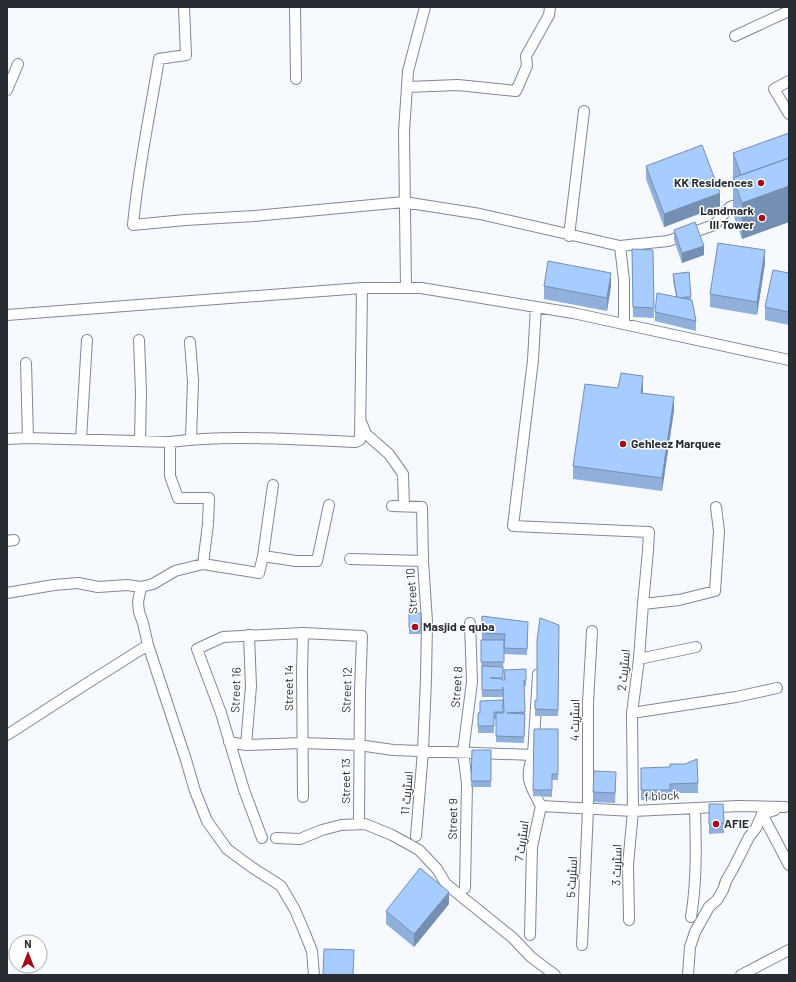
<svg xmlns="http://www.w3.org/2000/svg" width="796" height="982" font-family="Barlow,Cairo,sans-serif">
<rect width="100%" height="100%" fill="#f6f9fd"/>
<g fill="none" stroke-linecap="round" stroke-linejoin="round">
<g stroke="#7d8998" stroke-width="12">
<path id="minor" d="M184 7 186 55 159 59C150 114 138 169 133 225L185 220 254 216 404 202 480 214 620 246 668 241 714 225 730 207 745 202
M295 7 296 79
M735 36 789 11
M789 81 774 89 789 114
M407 87 458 85 516 91 527 66 526 56 549 15 550 7
M7 90 18 64
M569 236 584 111
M620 246 624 280V323
M406 288 404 131 407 87 408 71 425 7
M536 307 533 360 513 526 649 532 648 551 643 604 639 659 632 713 633 811 628 865 629 920
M7 315 362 288H421L573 313 789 360
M139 340 141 392 140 440
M190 342 193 381 191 439
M26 363 28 438
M362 424 366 434 389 454 403 474 404 506
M7 439 28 438 170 442C230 434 296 440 356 442L360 440 362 288
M81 439 87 340
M170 442V476L178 498H209L208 524 203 564
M392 506 422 507 423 561 427 622 426 679 423 751 416 836
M7 541 14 540
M263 556 273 485
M350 559 423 561
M141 587 153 584 175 571 203 564 259 573 263 556 296 561H317L329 505
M7 593 54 585 78 583 98 587 127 585 141 587 138 602 139 612 143 623 148 645 186 760 195 791 207 821 227 849 250 866 281 886 295 910 304 931 312 951 314 975
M643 604 679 600 715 591 719 531 716 507
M303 633 302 672 303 797
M639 659 696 647
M632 713 736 697 777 688
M7 735 86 684 148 645
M229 742 246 745 302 743 359 745 393 750 533 755
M246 745 251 686 249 635
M541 806 633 811 739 806 785 807
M762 814 789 865
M262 838 244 790 221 713 197 649 223 637 303 633 362 636 360 692 359 818
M276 838 300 839 322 830 341 825 365 824 392 835 419 850 437 869 446 884 513 938 531 957 555 975
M465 888 467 783 463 752 472 682 470 623
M691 917C697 881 696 844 695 808
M530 935 532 847 541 806C530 785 524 779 533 755L538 674
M582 945 588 809V703L592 631
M688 975 690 947 695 932 709 907 717 900 723 890 726 881 734 867 749 837 756 828 762 814 775 810
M741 975 789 950"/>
</g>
<use href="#minor" stroke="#fff" stroke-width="10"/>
</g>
<path fill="#90afdb" d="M789 133V222L742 239 733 214V153Z
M646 166 720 206 664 227 646 179Z
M674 230 704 255 682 263 674 240Z
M632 249 653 250 654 318 633 317Z
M765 263 757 315 710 307V294Z
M689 272 691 300 696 321V331L655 321V312L676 296 673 281V274Z
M789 273V325L765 320V307Z
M544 286H611L607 311 544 299Z
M618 388 643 389V393L674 410 662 491 573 479V466Z
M421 613V634H409V614Z
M482 616 528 628 527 655 504 654V640H482Z
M559 625 558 716H535V700H537Z
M481 640H504L503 680 526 669V686H524L525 712V719L524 743 496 742V719H494V733H478V713H480L503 700V713H504L503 694V697H482Z
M534 729H558V780H552V797L533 796Z
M472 750H491V787H471Z
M641 768 698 783V793H670V799L641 800Z
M616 782 615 803 593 802V792Z
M709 804 724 823V833L709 834Z
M449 904 414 947 386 924V911Z"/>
<path fill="#758fb2" d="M789 186V222L742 239V203Z
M720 193V206L664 227V214Z
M704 246V255L682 263V253Z
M765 250V263L757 315V302Z
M611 273V286L607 311V298Z
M643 376V389L641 406V393Z
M674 397V410L662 491V478Z
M449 892V904L414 947V934Z"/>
<path fill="#a7ccff" stroke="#758fb2" d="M789 133V158L741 175 733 153Z
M702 145 720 193 664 214 646 166Z
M789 158V186L742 203 733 178Z
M695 222 704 246 682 253 674 230Z
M718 243 765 250 757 302 710 294Z
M632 249 653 250 654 308 633 307Z
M548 261 611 273 607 298 544 286Z
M773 270 789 273V312L765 307Z
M689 272 691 297H684V298L677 297 673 274Z
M657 293 692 300 696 321 655 312Z
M621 373 643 376 641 393 674 397 662 478 573 466 585 384 618 388Z
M421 613V627H409V614Z
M482 616 528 622 527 649 504 648 505 634 482 633Z
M540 618 559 625 558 710 535 709V700H537V640Z
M481 640H504V662H481Z
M482 666 503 667V678H490L503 679V680H505L504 670 526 669V680H524L525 712 507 713 525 714 524 737 496 736V713H504L503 687V690H482Z
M503 700V712H494V726H478V713H480V701Z
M534 729H558V774H552V790H533Z
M472 750H491V781H471Z
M697 759 698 783 670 784V790H641V768L670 767V764H685Z
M594 771 616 772 615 793 593 792Z
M709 804H723L724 823 709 824Z
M420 868 449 892 414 934 386 911Z
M324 949 354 950 353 975H323Z"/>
<g fill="#a4091e" stroke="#fff" stroke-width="1.5">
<circle cx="761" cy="183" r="4"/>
<circle cx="762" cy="218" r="4"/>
<circle cx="623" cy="444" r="4"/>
<circle cx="415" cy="627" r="4"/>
<circle cx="716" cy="824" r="4"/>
</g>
<g text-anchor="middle" stroke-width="3" stroke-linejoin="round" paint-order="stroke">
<g font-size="12" font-weight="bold" fill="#282d34" stroke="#fff" text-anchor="start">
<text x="753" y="187" text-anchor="end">KK Residences</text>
<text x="754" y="215" text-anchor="end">Landmark<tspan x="754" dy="14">III Tower</tspan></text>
<text x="631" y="448">Gehleez Marquee</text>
<text x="423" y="631">Masjid e quba</text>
<text x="724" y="828">AFIE</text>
</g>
<g font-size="12" fill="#282d34" stroke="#fff">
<text transform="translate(412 591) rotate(-94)" y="4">Street 10</text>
<text transform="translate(624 670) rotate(-84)" y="4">اسٹریٹ 2</text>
<text transform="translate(457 687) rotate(-86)" y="4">Street 8</text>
<text transform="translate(289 688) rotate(-90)" y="4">Street 14</text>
<text transform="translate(236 690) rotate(-88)" y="4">Street 16</text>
<text transform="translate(347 690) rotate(-88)" y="4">Street 12</text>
<text transform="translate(575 720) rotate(-89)" y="4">اسٹریٹ 4</text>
<text transform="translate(346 781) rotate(-90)" y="4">Street 13</text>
<text transform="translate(407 793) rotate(-85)" y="4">اسٹریٹ 11</text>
<text transform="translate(662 796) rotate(-3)" y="4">f block</text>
<text transform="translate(453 819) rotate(-89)" y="4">Street 9</text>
<text transform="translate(522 841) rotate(-82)" y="4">اسٹریٹ 7</text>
<text transform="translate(617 865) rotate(-88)" y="4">اسٹریٹ 3</text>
<text transform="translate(572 877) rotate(-87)" y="4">اسٹریٹ 5</text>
</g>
</g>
<rect width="796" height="982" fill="none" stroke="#282d34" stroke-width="16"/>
<g transform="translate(28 954)"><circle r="19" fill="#ffffff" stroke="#a9abae"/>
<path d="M0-3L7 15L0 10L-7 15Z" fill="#a4091e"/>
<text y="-6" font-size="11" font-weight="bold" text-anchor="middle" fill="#282d34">N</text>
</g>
</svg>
